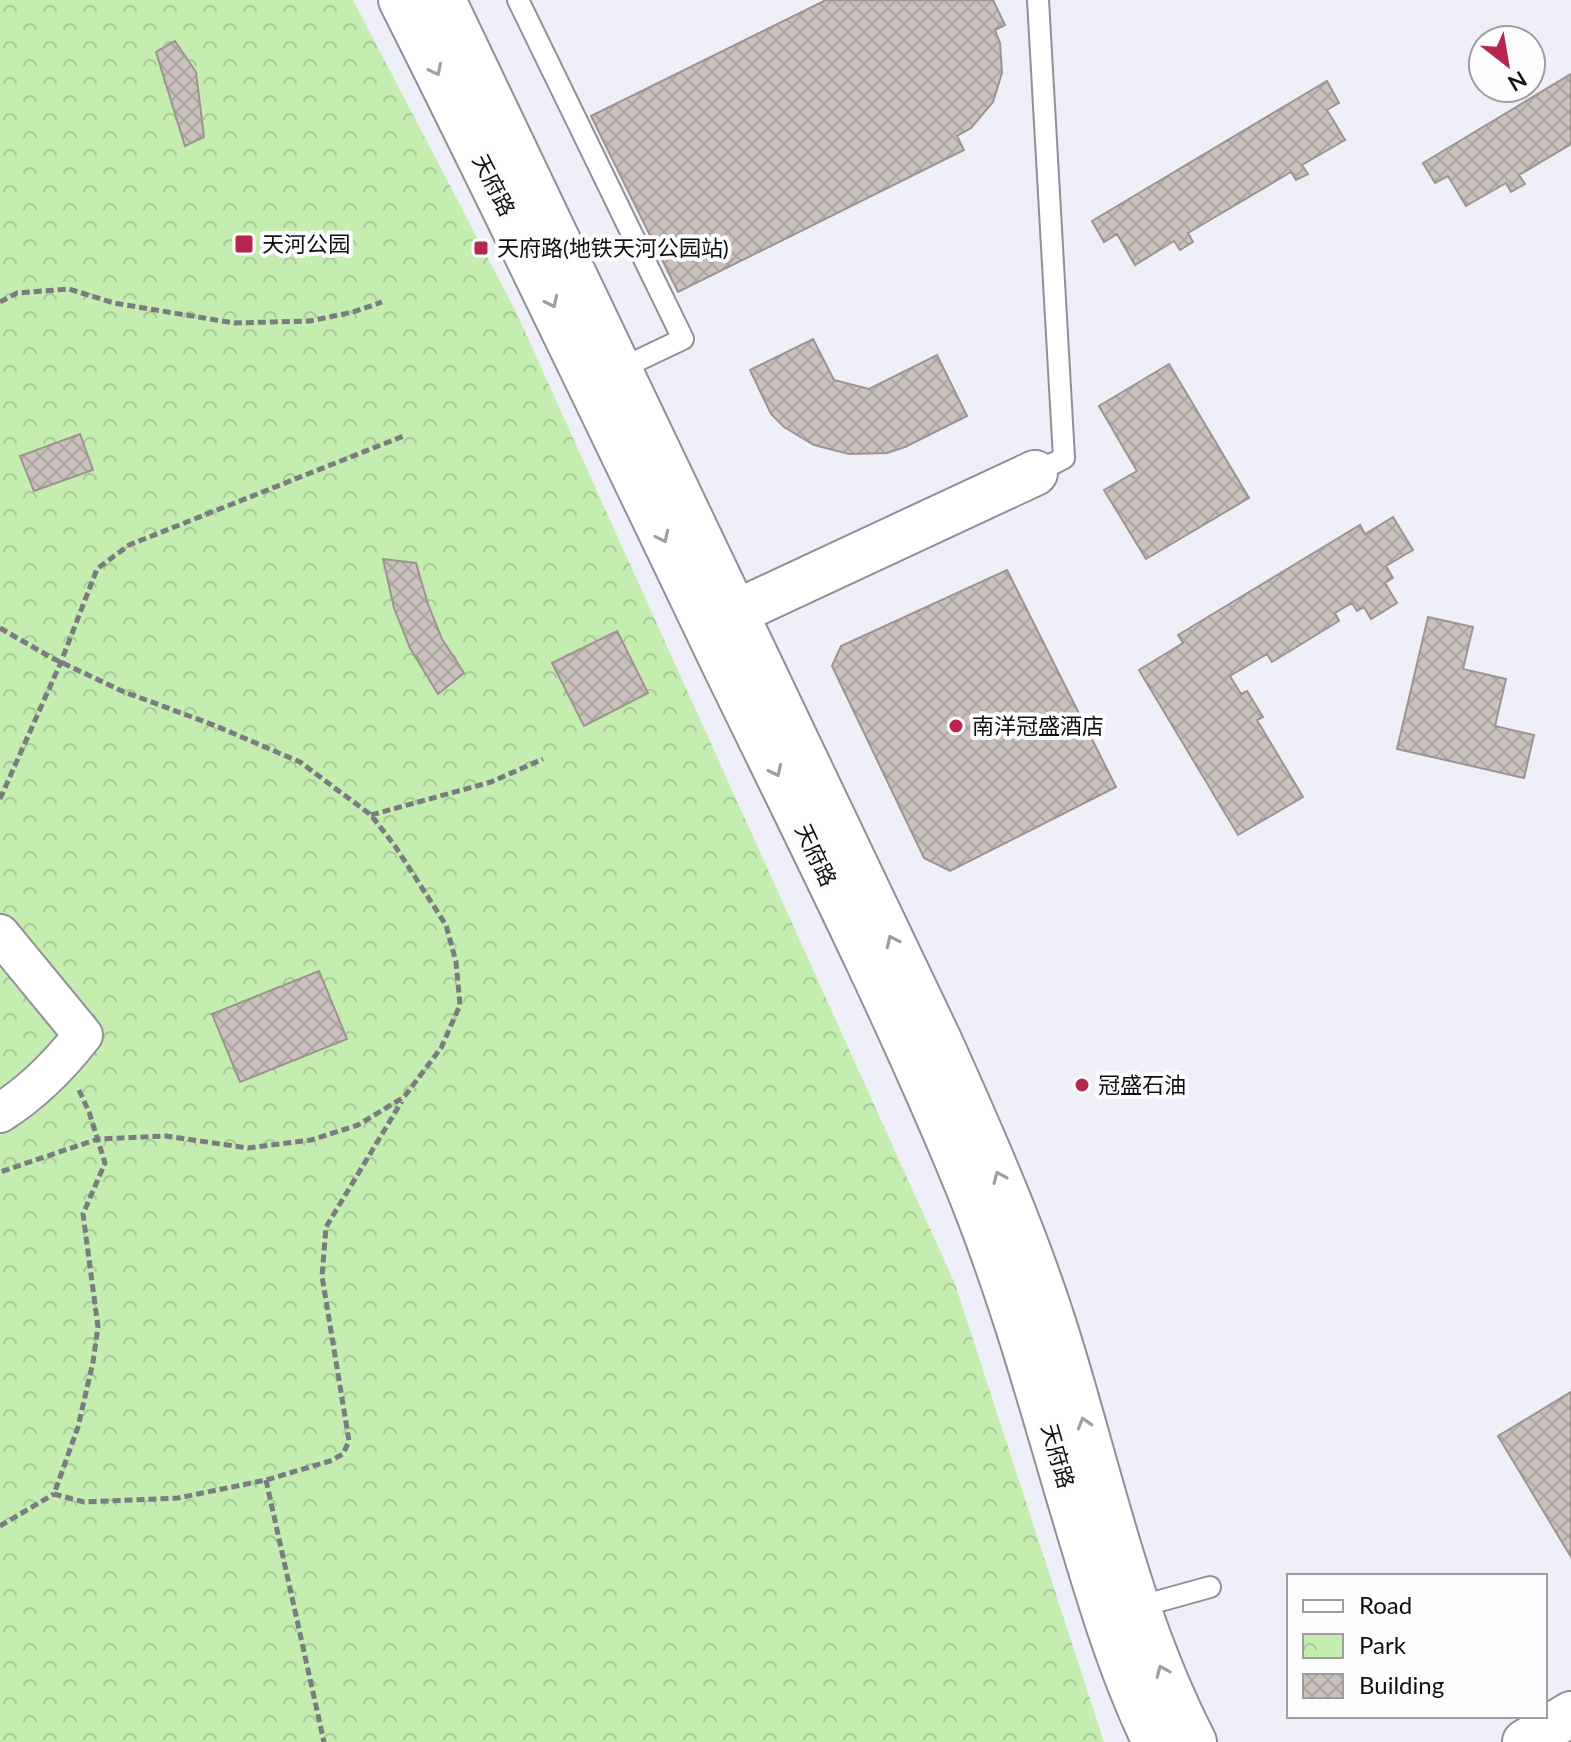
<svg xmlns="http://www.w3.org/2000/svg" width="1571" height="1742" font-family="Lato,'Noto Sans SC',sans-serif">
<defs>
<pattern id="park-crowns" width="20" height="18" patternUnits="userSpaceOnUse" patternTransform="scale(2)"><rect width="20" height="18" fill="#c4edaf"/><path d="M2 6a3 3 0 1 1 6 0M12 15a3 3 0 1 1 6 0" fill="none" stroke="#a7ca96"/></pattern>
<pattern id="building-cross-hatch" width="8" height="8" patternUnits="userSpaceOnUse" patternTransform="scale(2)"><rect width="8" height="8" fill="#cac1bc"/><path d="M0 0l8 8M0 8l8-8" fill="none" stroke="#aca5a1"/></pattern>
</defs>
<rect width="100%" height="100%" fill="#eeeff8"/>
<path fill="url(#park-crowns)" d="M0 0H353L517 314 955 1284 1104 1742H0Z"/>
<path fill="url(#building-cross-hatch)" stroke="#9d9490" stroke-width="2" d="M826 0H993L1005 25 995 30 1000 43 1002 73 993 102 971 128 957 136 964 150 678 292 591 116Z
M175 41 196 72 204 137 185 146 156 52Z
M1571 74V144L1519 175 1525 184 1511 192 1506 183 1466 206 1448 176 1435 183 1423 163Z
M1327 81 1339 103 1327 110 1345 140 1302 165 1308 174 1296 180 1291 172 1188 233 1193 242 1180 250 1174 241 1135 265 1117 234 1104 242 1092 221Z
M813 339 834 380 869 389 937 355 967 416 905 447 887 453 849 454 814 445 784 427 771 414 750 370Z
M1169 364 1249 498 1146 559 1104 490 1137 471 1099 406Z
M80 434 93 470 34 491 20 456Z
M1393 517 1413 550 1386 566 1393 578 1385 583 1397 603 1371 619 1364 607 1357 611 1352 603 1335 613 1339 621 1272 662 1267 654 1230 676 1241 694 1247 691 1263 717 1257 720 1303 797 1238 835 1139 670 1183 643 1178 635 1360 525 1365 534Z
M383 559 416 563 428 604 442 639 464 673 438 694 410 648 394 608Z
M1007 570 1116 787 950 871 924 858 832 666 841 646Z
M1428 617 1473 627 1463 669 1506 679 1495 726 1534 735 1524 778 1397 749Z
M617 631 648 693 584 726 552 663Z
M319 971 347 1039 240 1082 212 1014Z
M1571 1392V1557L1498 1436Z"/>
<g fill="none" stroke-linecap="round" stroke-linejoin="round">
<g stroke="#8f9098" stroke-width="24">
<path id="lane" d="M518 0 683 339 620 369
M1035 473 1064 458 1038 0
M1138 1607 1210 1587"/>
</g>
<g stroke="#8f9098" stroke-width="42">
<path id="street" d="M0 934 83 1035C59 1066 33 1092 0 1113"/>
</g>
<g stroke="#8f9098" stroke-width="48">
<path id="secondary" d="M401 0C511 219 617 440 723 662 805 831 890 999 962 1172 1005 1275 1036 1383 1067 1490 1093 1576 1116 1661 1155 1742
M443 0 939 1040C985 1142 1030 1244 1062 1351 1102 1482 1131 1620 1194 1742
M711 624 1035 473
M1525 1742 1571 1714"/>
</g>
<path stroke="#7b7b81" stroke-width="5" stroke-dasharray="8 4" stroke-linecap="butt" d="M0 302 17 293 69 289 114 303 234 323 310 321 353 312 382 302
M0 628 52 658 122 691 216 726 300 762 371 815 395 846 446 925 456 962 460 1005 441 1048 404 1097 358 1125 311 1140 248 1148 166 1136 98 1139 0 1172
M0 799 61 662 97 569 129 545 406 435
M371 815 491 782 543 759
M79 1090 89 1112 105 1163 83 1214 98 1327 93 1362 78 1427 54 1494 84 1502 178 1498 266 1480 330 1461 343 1454 349 1441 322 1276 326 1227 402 1101
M266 1480 324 1742
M0 1526 54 1494"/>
<use href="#lane" stroke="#fff" stroke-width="20"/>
<use href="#street" stroke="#fff" stroke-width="38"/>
<use href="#secondary" stroke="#fff" stroke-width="44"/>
</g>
<defs><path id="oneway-chevron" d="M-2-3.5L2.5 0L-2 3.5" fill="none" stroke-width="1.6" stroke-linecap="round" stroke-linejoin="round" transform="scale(2)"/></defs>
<g stroke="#9f9fa0">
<use href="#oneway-chevron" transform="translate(436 70) rotate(63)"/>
<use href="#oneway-chevron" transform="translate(552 302) rotate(64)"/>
<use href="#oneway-chevron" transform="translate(663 537) rotate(65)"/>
<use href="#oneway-chevron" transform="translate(776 771) rotate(64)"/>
<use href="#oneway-chevron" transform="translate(892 941) rotate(-115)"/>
<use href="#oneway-chevron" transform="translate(999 1177) rotate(-113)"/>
<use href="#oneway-chevron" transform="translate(1084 1423) rotate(-106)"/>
<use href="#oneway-chevron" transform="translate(1162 1671) rotate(-113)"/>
</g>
<g fill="#b6264e" stroke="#fdfdff" stroke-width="3">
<rect x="234" y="234" width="20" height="20" rx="4"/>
<rect x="473" y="240" width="16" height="16" rx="4"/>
<circle cx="956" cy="726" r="8"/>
<circle cx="1082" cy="1085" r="8"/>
</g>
<g text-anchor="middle" stroke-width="8" stroke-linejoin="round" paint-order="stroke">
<g font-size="22" fill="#0f0f12" stroke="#fdfdff">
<text transform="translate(494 185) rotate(63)" y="8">天府路</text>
<text transform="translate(816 855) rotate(65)" y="8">天府路</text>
<text transform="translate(1058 1456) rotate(74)" y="8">天府路</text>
</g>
<g font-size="22" fill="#0f0f12" stroke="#fdfdff" text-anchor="start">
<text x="262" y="252">天河公园</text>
<text x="497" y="256">天府路(地铁天河公园站)</text>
<text x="972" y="734">南洋冠盛酒店</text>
<text x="1098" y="1093">冠盛石油</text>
</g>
</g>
<rect x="1287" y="1574" width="260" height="144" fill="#fdfdff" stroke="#9e9ea0" stroke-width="2"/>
<rect x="1303" y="1600" width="40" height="12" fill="#ffffff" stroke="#9e9ea0" stroke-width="2"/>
<text x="1359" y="1614" font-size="24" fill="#0f0f12">Road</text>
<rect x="1303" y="1634" width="40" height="24" fill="url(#park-crowns)" stroke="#9e9ea0" stroke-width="2"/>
<text x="1359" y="1654" font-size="24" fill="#0f0f12">Park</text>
<rect x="1303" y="1674" width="40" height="24" fill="url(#building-cross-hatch)" stroke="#9e9ea0" stroke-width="2"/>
<text x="1359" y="1694" font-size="24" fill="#0f0f12">Building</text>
<g transform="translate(1507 64) rotate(149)"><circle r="38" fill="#fdfdff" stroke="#9e9ea0" stroke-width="2"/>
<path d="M0-6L14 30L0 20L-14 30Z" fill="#b6264e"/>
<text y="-12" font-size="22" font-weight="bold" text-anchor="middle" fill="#0f0f12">N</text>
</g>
</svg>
